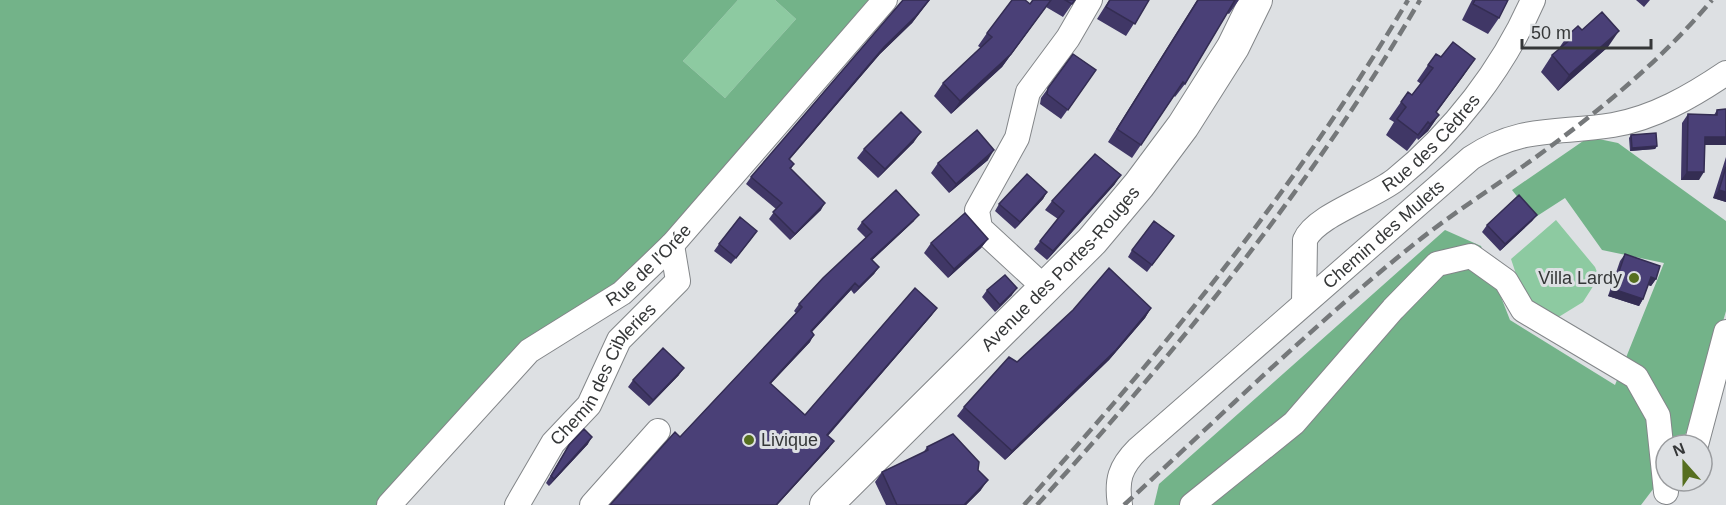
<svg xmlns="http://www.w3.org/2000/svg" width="1726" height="505" font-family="Helvetica,sans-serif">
<rect width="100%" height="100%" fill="#dde0e3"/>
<path fill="#8dcaa1" d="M738 0H775L796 19 725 98 683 61Z
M1556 220 1595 267 1599 277 1583 302 1557 318 1523 295 1511 259Z"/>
<path fill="#73b389" d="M0 0H738L683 61 725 98 796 19 775 0H885L672 245 572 322 389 505H0Z
M1589 137 1618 143 1726 221V311L1703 391 1681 445H1666V472L1641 505H1154L1159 484 1445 230 1481 246 1510 320 1615 385 1664 263 1602 250 1565 198 1534 218 1512 190Z"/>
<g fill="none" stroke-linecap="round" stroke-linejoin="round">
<g stroke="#838689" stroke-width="26">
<g id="minor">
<path d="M1046 289 980 228 977 210 1017 138 1028 92 1068 38 1090 0"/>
<path id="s1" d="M1304 303 1305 240C1315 216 1372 198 1395 180 1453 133 1503 69 1533 0"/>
<path d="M1696 445 1726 332"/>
<path id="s2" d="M389 505 529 351 622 293 672 245 885 0"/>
<path id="s3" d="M517 505 553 443 589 405 619 340 678 281 672 245"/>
<path d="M592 505 658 431"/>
<path id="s4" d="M1120 505C1116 480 1120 467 1138 449L1471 158C1521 125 1558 134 1613 125 1654 118 1692 96 1726 73"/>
<path d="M1192 505 1294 423 1393 309 1437 264 1471 256 1506 281 1523 310 1636 377 1658 416 1666 492"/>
</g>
</g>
<g stroke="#838689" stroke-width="34">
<g id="major">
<path id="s5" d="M826 505 1092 241 1139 185 1183 126 1233 47 1256 0"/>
</g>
</g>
<use href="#minor" stroke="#fff" stroke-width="24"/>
<use href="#major" stroke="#fff" stroke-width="32"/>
<path stroke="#75787a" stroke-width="4.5" stroke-dasharray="12 6" stroke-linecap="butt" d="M1024 505C1166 348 1300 183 1408 0
M1037 505C1179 349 1314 183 1420 0
M1124 505C1221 416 1315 323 1418 241 1461 207 1507 179 1551 146 1609 103 1665 56 1712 0"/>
</g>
<path fill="#403766" d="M903 0H930L912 23 880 54 789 160 794 164 791 169 821 210 790 240 769 219 776 209 746 184 751 177Z
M1032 0H1075L1063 17 1046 7 1002 67 951 114 934 96 943 83 981 48 978 46 987 33 1030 4Z
M1109 0H1149L1126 36 1097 19Z
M1197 0H1239L1229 14 1227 13 1185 84 1175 97 1174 96 1132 158 1108 142Z
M1472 0H1508L1499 18 1488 34 1462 20Z
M1636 0H1650L1644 7Z
M1582 30 1608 47 1558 91 1541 72 1552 55 1557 51 1568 35Z
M1073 54 1096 70 1061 119 1040 104 1041 98Z
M1428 65 1464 75 1436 113 1439 115 1428 131 1418 140 1417 138 1407 151 1386 135 1394 122 1389 119 1408 92 1412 95 1421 84 1417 81Z
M1726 109V145H1705L1699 180H1681L1682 123 1688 114 1714 115 1717 110Z
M1631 135 1657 146 1655 149 1630 151 1629 138Z
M914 142 878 178 857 158 864 149Z
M1726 157V202L1713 198Z
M988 160 949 193 931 173 938 163Z
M1115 184 1047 260 1034 249 1058 219 1045 210 1052 201Z
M1047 192 1043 199 1015 229 995 211 999 204Z
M1537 215 1532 221 1500 251 1482 232 1487 225Z
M914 221 872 260 879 267 874 274 854 294 851 290 812 332 810 342 770 384 805 415 932 315 828 436 829 448 777 505H610L680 437 796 313 794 311 799 304 866 238 857 229 862 222Z
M1174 236 1147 272 1128 257 1132 250Z
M753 237 731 264 714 251 719 244Z
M988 239 981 248 948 278 924 253 931 243Z
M1625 254 1656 279 1651 286 1648 285 1643 299 1639 306 1608 296 1620 261Z
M987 290 1012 295 995 312 982 297Z
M1151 308 1145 318 1109 360 1005 460 957 416 964 407 1017 362Z
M679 375 649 406 628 387 633 380Z
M588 444 549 486 546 483 569 445Z
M927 447 978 470 981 490 966 505H886L875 482 882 472 923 453Z"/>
<path fill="#342d53" d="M929 0 912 23 880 54 784 166 884 47Z
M1051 0 1002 67 951 114 960 101Z
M1619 31 1608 47 1558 91 1569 75Z
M1475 59 1464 75 1428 123 1436 112Z
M1439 115 1428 131 1418 140 1430 124Z
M921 132 914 142 878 178 885 169Z
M1705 137H1726V145H1699Z
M1657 146 1655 149 1630 151 1632 148Z
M994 150 988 160 949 193 956 184Z
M1687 172H1704L1699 180H1681Z
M1121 175 1115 184 1047 260 1053 251Z
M1719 190 1726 192V202L1713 198Z
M1047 192 1043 199 1015 229 1020 222Z
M825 203 821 210 790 240 795 234Z
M919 215 914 221 866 266 871 259Z
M1537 215 1532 221 1500 251 1505 244Z
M988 239 981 248 948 278 954 269Z
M879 267 874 274 854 294 859 287Z
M1651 277 1656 279 1651 286 1646 284Z
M855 283 851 290 806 338 811 331Z
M1017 288 1012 295 995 312 1000 305Z
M1613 289 1643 299 1639 306 1608 296Z
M937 308 932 315 822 442 827 435Z
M1151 308 1145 318 1109 360 1005 460 1012 451Z
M814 335 810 342 765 390 770 383Z
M684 368 679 375 649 406 653 400Z
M592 437 588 444 549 486 554 479Z
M834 441 829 448 777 505H776Z
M988 480 981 490 966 505H964Z"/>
<path fill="#4a4077" stroke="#342d53" stroke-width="1.5" d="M903 0H929L916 16 884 47 789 159 794 164 790 168 825 203 795 234 773 212 782 203 751 177Z
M1012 0H1025L1030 4 1033 0H1051L1011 54 960 101 943 83 992 37 987 33Z
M1065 0H1075L1072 4Z
M1110 0H1149L1135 24 1106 7Z
M1198 0H1235L1185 84 1183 82 1141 145 1117 129Z
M1475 0H1508L1499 18 1473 4Z
M1602 12 1619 31 1569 75 1552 55 1571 39 1568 35 1578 26 1582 30Z
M1453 42 1475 59 1436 112 1439 115 1430 124 1428 122 1418 135 1397 119 1406 107 1401 102 1408 92 1412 95 1433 68 1428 65 1436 54 1441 57Z
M1073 54 1096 70 1068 110 1047 94 1048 88Z
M1726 109V137H1705L1704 172H1687L1688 114 1717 115V110Z
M901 112 921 132 885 169 864 149Z
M977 130 994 150 956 184 938 163Z
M1656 133 1657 146 1632 148 1631 135Z
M1095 154 1121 175 1053 251 1040 241 1064 211 1052 201Z
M1726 167V192L1719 190Z
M1027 174 1047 192 1020 222 999 204Z
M896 190 919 215 871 259 879 267 859 287 855 283 811 331 814 335 770 383 805 415 915 288 937 308 827 435 834 441 776 505H610L675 432 680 437 802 307 799 304 823 278 872 232 862 222Z
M1519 195 1537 215 1505 244 1487 225Z
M965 213 988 239 954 269 931 243Z
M740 217 757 231 736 258 719 244Z
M1154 221 1174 236 1152 265 1132 250Z
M1625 254 1660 266 1656 279 1651 277 1643 299 1613 289Z
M1109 268 1151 308 1116 350 1012 451 964 407 1009 357 1017 362 1073 310Z
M1005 275 1017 288 1000 305 987 290Z
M663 348 684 368 653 400 633 380Z
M584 429 592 437 554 479 551 476 569 445Z
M953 434 979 462 978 470 988 480 964 505H897L882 472 928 450 927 447Z"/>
<g fill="#566f20" stroke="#dde0e3" stroke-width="2">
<circle cx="1634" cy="278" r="6"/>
<circle cx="749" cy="440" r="6"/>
</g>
<g text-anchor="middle" stroke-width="6" stroke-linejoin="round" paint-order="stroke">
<g font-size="18" fill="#353738" stroke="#dde0e3">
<text dy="6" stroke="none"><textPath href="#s1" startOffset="224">Rue des Cèdres</textPath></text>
<text dy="6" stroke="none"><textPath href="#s4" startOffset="388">Chemin des Mulets</textPath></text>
<text dy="6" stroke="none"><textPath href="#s2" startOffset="356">Rue de l'Orée</textPath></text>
<text dy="6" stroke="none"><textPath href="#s5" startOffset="333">Avenue des Portes-Rouges</textPath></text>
<text dy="6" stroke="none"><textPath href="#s3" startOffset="158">Chemin des Cibleries</textPath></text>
</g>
<g font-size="18" fill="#353738" stroke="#dde0e3" text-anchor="end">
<text x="1622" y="284">Villa Lardy</text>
<text x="761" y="446" text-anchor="start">Livique</text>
</g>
</g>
<g transform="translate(1684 463) rotate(339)"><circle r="28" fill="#dde0e3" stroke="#9a9c9f" stroke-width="1.5"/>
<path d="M0-4.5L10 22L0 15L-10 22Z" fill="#566f20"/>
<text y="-9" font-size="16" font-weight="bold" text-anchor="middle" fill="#353738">N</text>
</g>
<path d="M1522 39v9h129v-9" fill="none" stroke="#353738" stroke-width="3"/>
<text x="1531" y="39" font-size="18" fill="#353738" stroke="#dde0e3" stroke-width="4.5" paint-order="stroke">50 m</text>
</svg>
